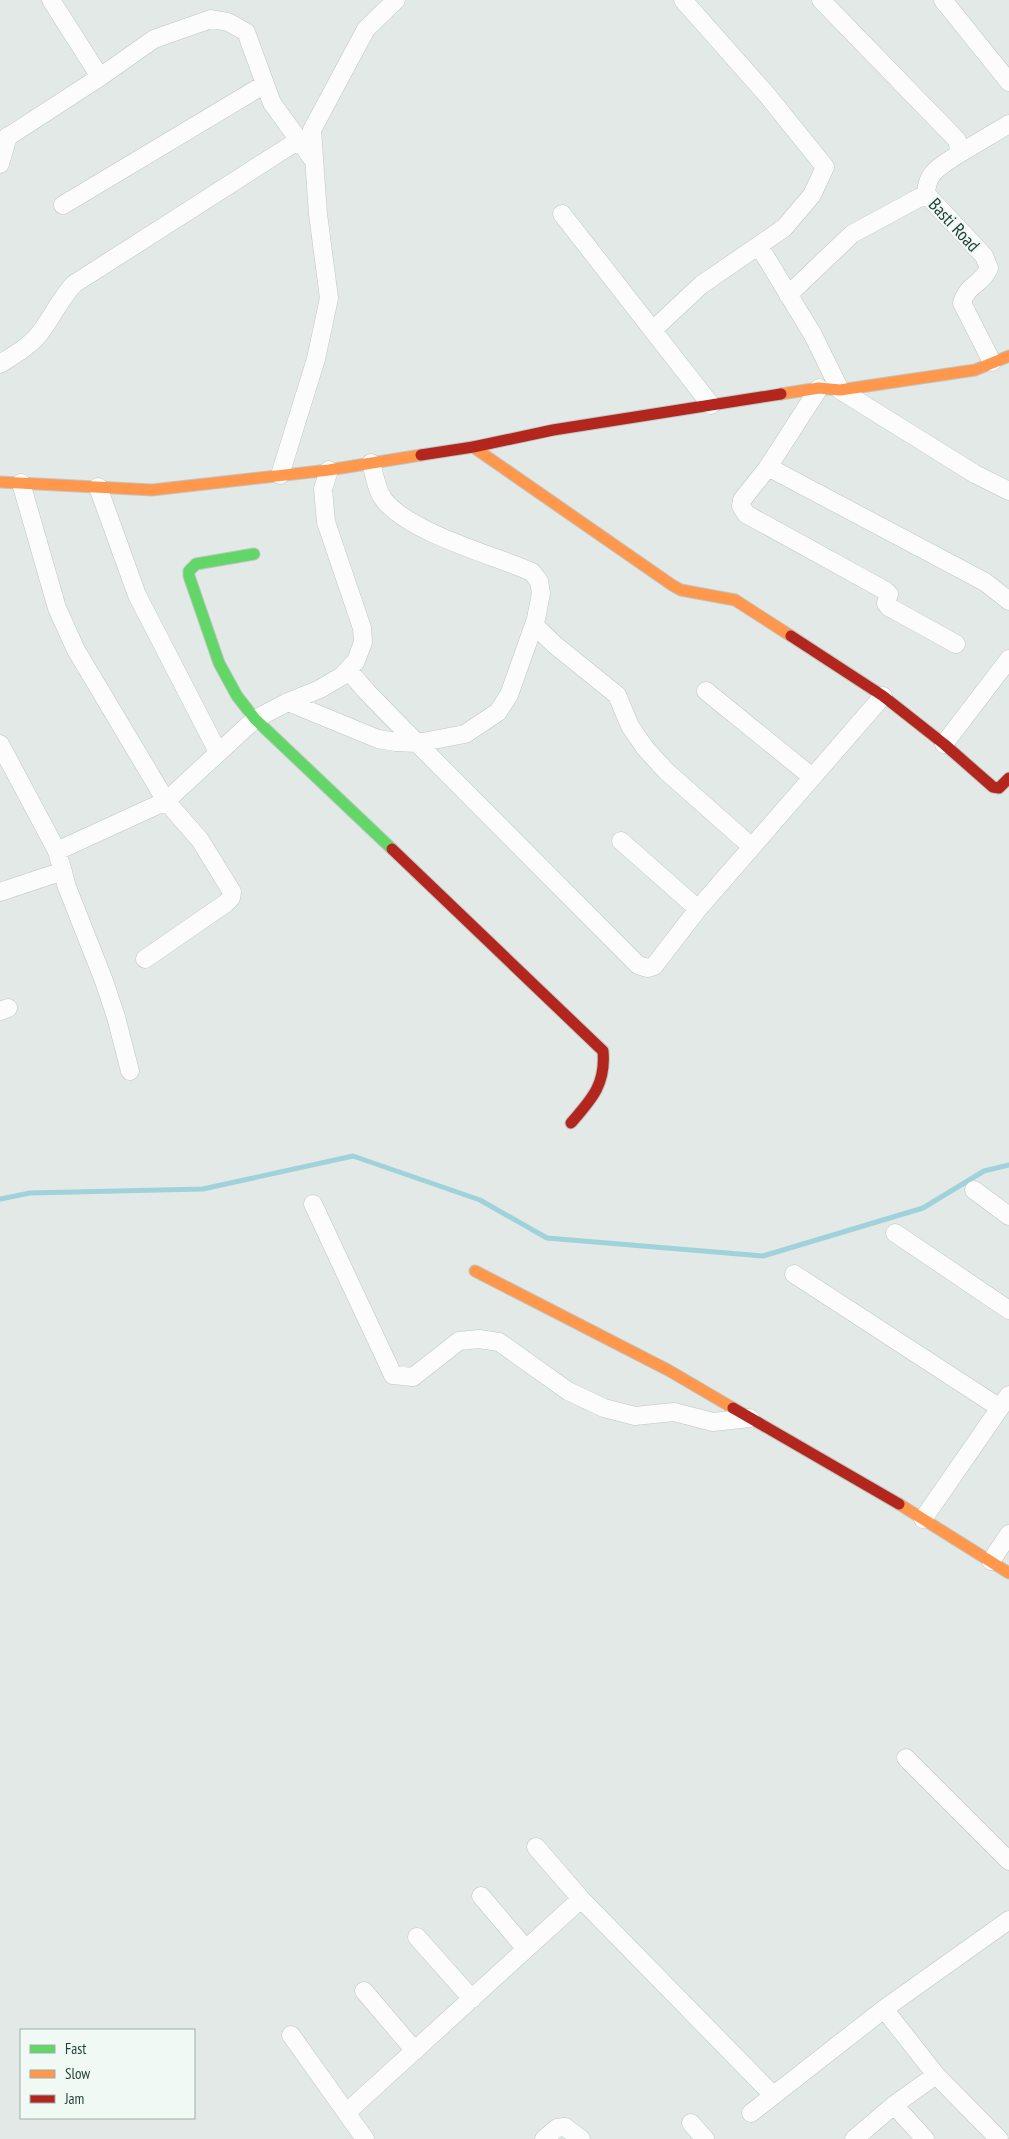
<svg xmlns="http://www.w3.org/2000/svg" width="1009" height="2139" font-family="'PT Sans Narrow',sans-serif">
<rect width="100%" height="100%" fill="#e3e9e6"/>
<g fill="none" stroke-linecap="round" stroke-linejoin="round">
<path stroke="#a0d2dc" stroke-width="5" d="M0 1199 30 1193 203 1189 353 1156 480 1200 547 1238 763 1256 923 1208 984 1171 1009 1165"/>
<g stroke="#c0c6c3" stroke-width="19">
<path id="street" d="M51 0 100 77
M821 0 957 140 959 148 957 155C940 167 927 171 926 194L984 256 989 268C982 285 968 283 962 303L992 362
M943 0 1009 82
M0 142 100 77 154 39 211 19 228 22 246 32 272 103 314 161
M957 155 1009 124
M0 164 8 136
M63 205 265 84
M562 214 711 405
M759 246 813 335 840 390 975 474 1009 491
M788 295 852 234 926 194
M653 330 701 285 784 228 812 195 825 167 767 95 683 0
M0 364C14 355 30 346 40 333 52 317 60 299 74 284L299 140
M819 388 768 467 985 582 1009 601
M768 467 742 500 741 506 746 514 886 591 889 594 886 603 889 607 956 644
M280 475 316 359 329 298 318 214 312 130 366 29 396 0
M21 483 57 608 76 650 166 801 200 840 232 892 231 898 226 903 145 959
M98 487 137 595 218 752
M534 625 555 645 617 695 630 726 645 748 666 771 752 847
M348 670 367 692 417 743 638 965 647 968 654 966 698 909 883 696
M706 691 812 777
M288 702 378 739 396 742 417 743 465 734 498 712 509 695 536 619 541 593 539 581 532 572C493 555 410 533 384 500 376 490 375 475 371 463
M0 744 57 851 67 887 104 981 116 1017 130 1071
M944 744 1009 659
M621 841 698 909
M57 851 166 801 255 719 288 702 320 689 342 676 356 661 363 642 362 628 326 522 323 489 329 470
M0 892 63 871
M0 1011 8 1008
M974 1190 1009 1216
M313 1204 393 1375 413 1377 459 1341 479 1339 499 1342 568 1391 604 1408 635 1416 674 1412 713 1422 750 1418
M895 1233 1009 1310
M794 1274 1000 1408
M923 1519 1009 1395
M991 1561 1009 1534
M906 1758 1009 1861
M536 1847 581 1899 773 2095
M481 1896 526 1949
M417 1937 472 1999
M364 1991 415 2051
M884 2009 936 2075 999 2139
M291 2035 365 2139
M894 2105 925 2139
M347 2112 581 1899
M751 2113 884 2009 1009 1920
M691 2123 705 2139
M544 2139 557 2128 565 2127 581 2139
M854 2139 894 2105 936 2075"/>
</g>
<g stroke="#bec7c4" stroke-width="13">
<path id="fast" d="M254 554 196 564 189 571V576L219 663 237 696 255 719 392 849"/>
</g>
<g stroke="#bec7c4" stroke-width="13">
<path id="slow" d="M781 394 819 388 840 390 975 370 1009 356
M473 447 672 585 681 590 735 600 791 636
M0 482 152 490 329 470 421 455
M475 1271 668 1370 733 1408
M899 1504 1009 1573"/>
</g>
<g stroke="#bec7c4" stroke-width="13">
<path id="jam" d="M421 455 473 447 553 430 781 394
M791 636 883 696 944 744 993 787 999 788 1009 778
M392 849 603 1051C606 1084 592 1099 571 1123
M733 1408 899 1504"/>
</g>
<use href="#street" stroke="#fbfcfb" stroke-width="18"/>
<use href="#fast" stroke="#63d668" stroke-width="11"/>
<use href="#slow" stroke="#ff974d" stroke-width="11"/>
<use href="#jam" stroke="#b3261e" stroke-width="11"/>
</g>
<g text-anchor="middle" stroke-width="4.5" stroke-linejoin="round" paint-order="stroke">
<g font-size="18" fill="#1f3e37" stroke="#f1f9f5">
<text transform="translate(954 225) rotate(47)" y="6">Basti Road</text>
</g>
</g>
<rect x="20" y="2029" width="175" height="90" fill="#f1f9f5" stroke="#9daea9"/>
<rect x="30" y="2045" width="25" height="8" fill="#63d668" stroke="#9daea9"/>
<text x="65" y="2054" font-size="15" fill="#1f3e37">Fast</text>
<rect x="30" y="2070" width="25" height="8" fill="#ff974d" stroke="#9daea9"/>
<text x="65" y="2079" font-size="15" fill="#1f3e37">Slow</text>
<rect x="30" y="2095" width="25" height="8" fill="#b3261e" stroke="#9daea9"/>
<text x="65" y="2104" font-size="15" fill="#1f3e37">Jam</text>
</svg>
